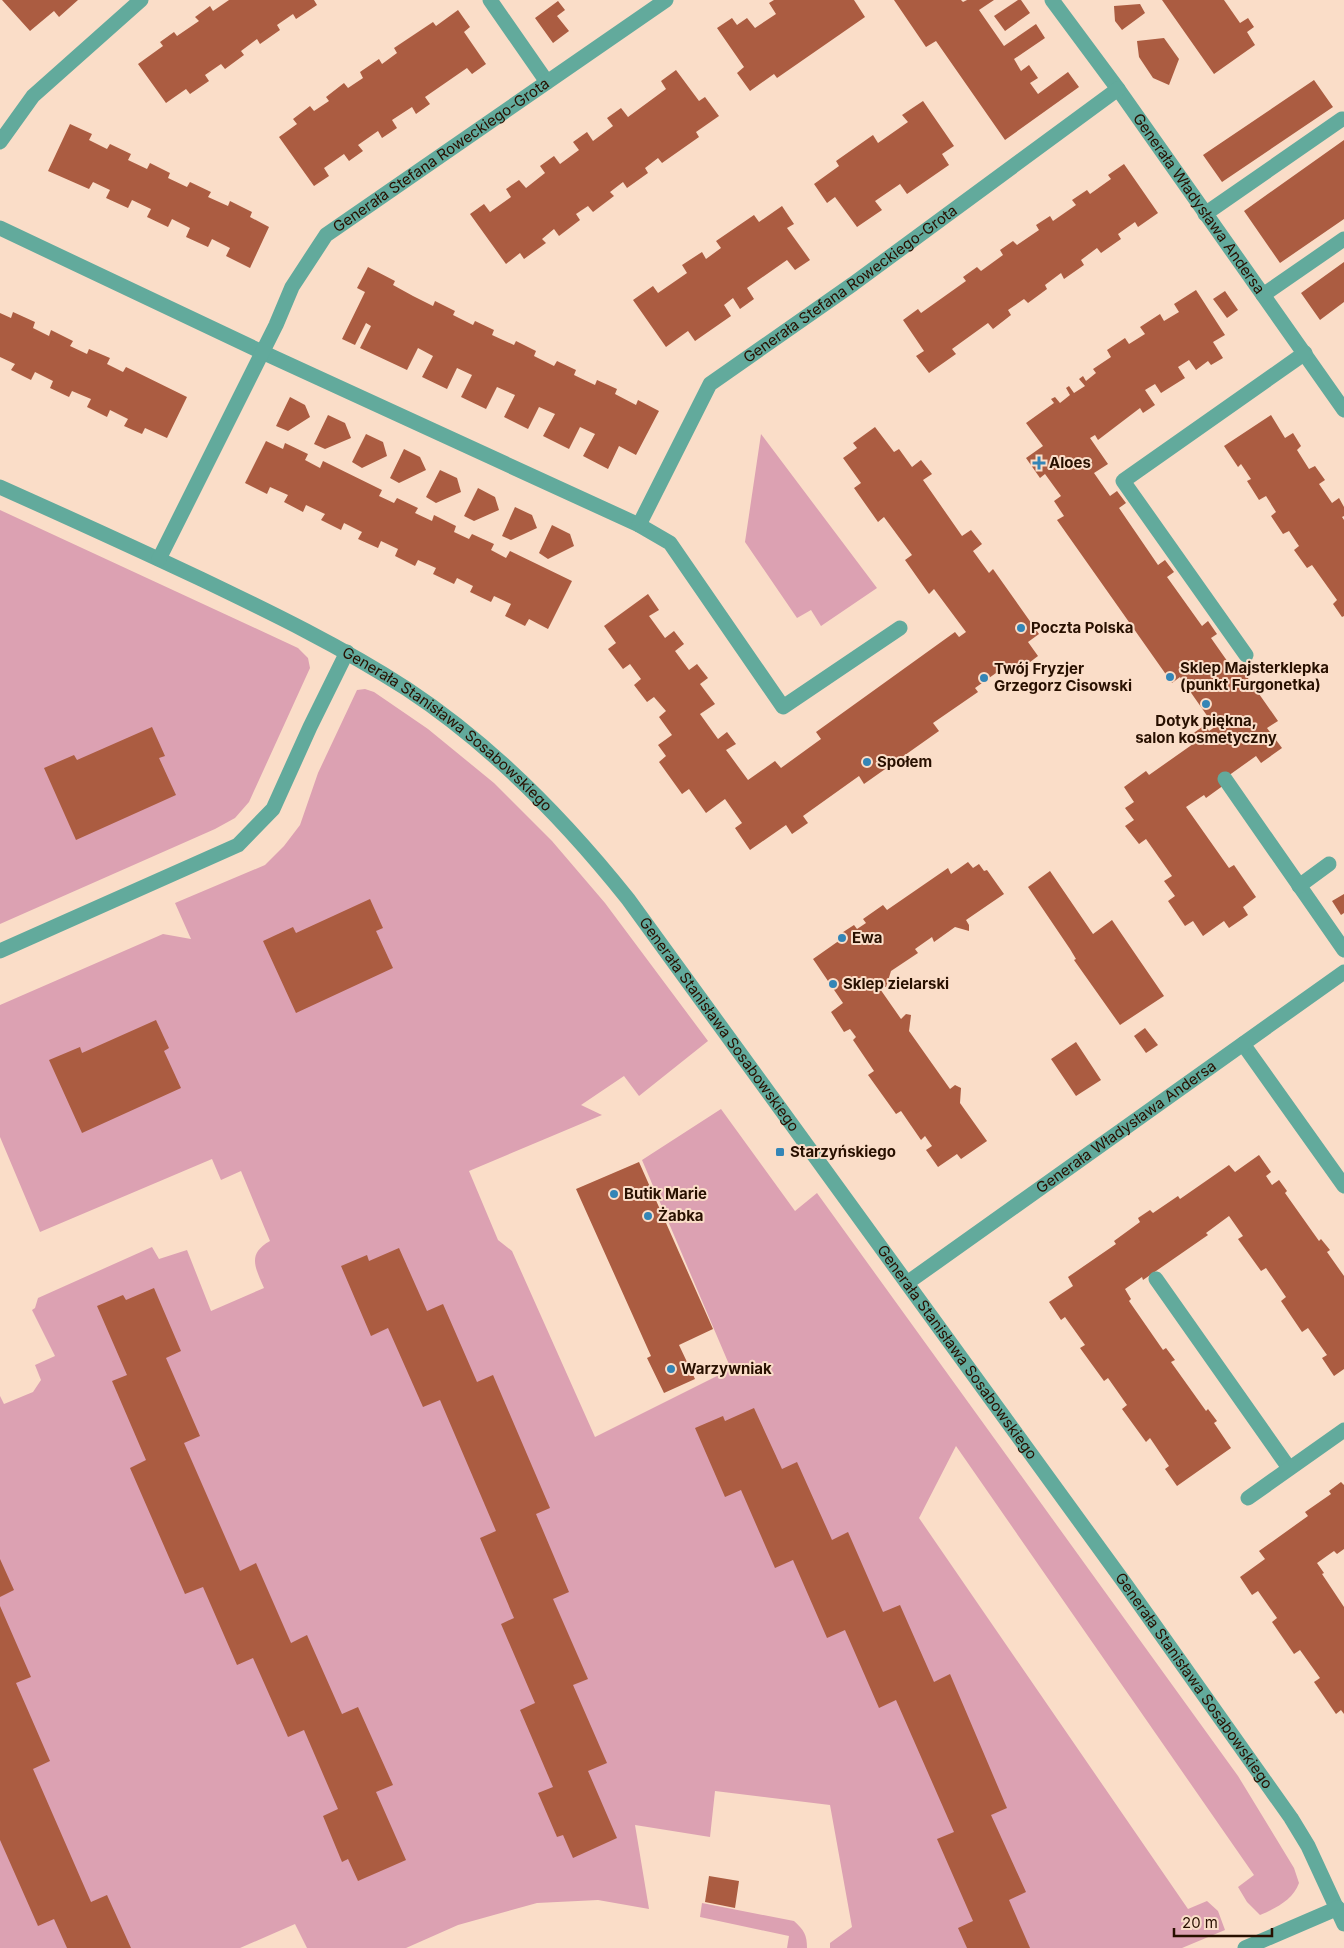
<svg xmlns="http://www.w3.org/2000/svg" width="1344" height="1948" font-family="Inter,sans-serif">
<rect width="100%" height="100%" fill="#faddc8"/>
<path fill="#dca1b2" d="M761 434 877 588 821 626 811 610 797 618 745 542Z
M0 510 298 648 308 658 310 668 249 802 235 818 215 829 0 924Z
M365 689 374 692 428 729 494 783 552 841 605 903 708 1041 639 1096 624 1076 581 1105 602 1115 469 1171 498 1240 512 1251 595 1437 731 1369 642 1160 721 1109 795 1211 817 1193 1238 1776 1294 1868 1299 1883C1293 1900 1276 1908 1260 1915L1247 1902 1238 1887 1254 1875 956 1446 919 1518 1188 1909 1207 1901 1218 1911 1225 1930 1182 1948H830V1943L852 1927 830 1805 715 1791 710 1837 635 1825 649 1909 598 1900 537 1903 458 1925 406 1948H307L295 1924 240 1948H0V1396L4 1404 33 1392 41 1380 35 1365 55 1356 32 1310 35 1308 38 1298 152 1247 159 1259 187 1250 211 1311 264 1288C255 1267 247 1254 270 1241L241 1171 221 1180 212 1159 40 1232 0 1137V1005L163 934 191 939 175 903 265 865 284 846 300 825 318 773 357 690Z
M702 1903 794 1921C804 1930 807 1935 807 1948H787L789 1936 700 1917Z"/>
<path fill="#ab5c41" d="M2 0H78L59 17 54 11 30 31Z
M229 0H314L317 5 296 19 293 14 277 25 280 30 260 44 257 39 241 51 244 55 225 69 221 64 205 75 209 81 190 94 186 89 166 103 138 64 163 46 160 42 174 32 177 36 199 21 195 17 210 6 213 11Z
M774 0H854L865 17 777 78 774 74 750 91 737 73 744 67 717 28 732 18 737 25 747 18 755 28 776 14 769 3Z
M894 0H961L963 2 967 0H994L979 10 1004 46 1036 24 1045 38 1014 59 1021 71 1029 65 1038 78 1030 83 1038 94 1068 72 1079 87 1005 140 936 41 926 47Z
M1018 0H1021L1030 13 1005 31 994 16Z
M1162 0H1224L1240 23 1248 18 1254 27 1247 32 1255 45 1214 74Z
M558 1 565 10 557 16 569 31 553 43 535 18Z
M1140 4 1145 13 1122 30 1115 21 1114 6Z
M458 10 470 27 464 32 486 64 472 74 467 68 425 97 430 104 416 114 412 107 392 120 397 128 382 138 378 131 358 145 363 151 349 161 344 154 324 168 329 176 314 186 279 137 297 124 293 119 310 106 314 111 329 101 326 97 344 83 348 88 363 78 360 72 379 59 382 64 397 53 394 48 433 22 436 26Z
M1164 38 1179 59 1169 85 1153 78 1139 57 1137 41Z
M676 70 699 101 705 97 719 116 696 132 699 137 662 163 658 158 645 168 648 173 627 188 623 182 610 192 614 196 593 212 588 206 576 214 580 220 559 236 554 229 542 239 546 243 524 259 520 253 506 264 470 214 484 204 490 212 511 197 506 189 519 180 526 188 545 173 540 166 554 156 560 164 579 150 573 142 587 132 593 141 613 126 607 118 621 108 628 117 666 89 661 81Z
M1314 80 1333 107 1222 182 1203 155Z
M923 101 954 146 942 154 949 165 907 194 900 184 875 201 882 210 857 227 835 197 827 203 814 184 839 166 836 161 873 135 878 143 908 122 902 115Z
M70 124 92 134 89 140 107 149 110 144 131 154 128 160 147 169 150 163 170 173 168 178 187 187 190 182 211 192 208 197 228 206 230 201 252 212 250 217 269 227 250 268 226 256 230 248 212 239 208 247 186 237 190 228 172 219 168 227 147 217 151 209 132 200 128 208 106 198 110 190 93 182 89 189 48 171Z
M1344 140V219L1280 263 1244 211Z
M1124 164 1158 213 1138 227 1135 222 1118 234 1121 239 1101 253 1097 248 1081 260 1084 265 1064 279 1061 273 1045 285 1047 289 1028 303 1024 299 1008 310 1011 315 993 329 988 323 952 349 956 354 929 373 916 356 924 351 903 320 918 309 921 313 966 281 963 277 977 267 981 271 1003 255 1000 250 1013 241 1017 245 1039 230 1036 225 1050 216 1053 221 1076 205 1072 200 1087 190 1090 194 1111 179 1108 175Z
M782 206 794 224 787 228 810 260 795 270 787 260 747 288 754 299 740 309 733 298 724 305 731 316 695 341 688 331 666 347 633 300 653 286 658 293 687 273 682 265 702 252 706 259 721 248 716 241 754 215 759 222Z
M1344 262V302L1320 320 1301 293Z
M368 267 395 281 393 285 413 296 433 306 435 301 455 311 453 315 473 325 475 321 494 330 492 335 514 345 516 341 536 351 534 356 554 366 557 361 576 370 574 375 595 385 597 380 617 389 615 394 636 405 638 400 659 411 636 455 619 446 608 469 583 456 595 434 580 427 569 449 543 436 555 414 539 407 528 429 504 417 515 395 497 387 486 409 461 397 472 375 457 368 447 389 422 377 433 356 418 348 407 370 360 348 371 326 366 323 355 345 342 339 365 292 357 288Z
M1196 290 1225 335 1213 342 1223 358 1211 365 1208 361 1196 370 1189 360 1178 367 1185 378 1161 393 1155 384 1145 390 1155 405 1143 413 1140 408 1098 440 1095 435 1090 438 1108 464 1094 473 1110 496 1117 491 1126 503 1119 508 1158 565 1165 560 1174 572 1167 577 1202 626 1208 621 1217 634 1211 638 1230 665 1236 661 1278 721 1267 728 1282 748 1261 763 1256 756 1221 781 1224 785 1206 798 1204 795 1186 807 1229 868 1234 865 1256 897 1243 907 1248 915 1229 928 1224 921 1203 936 1193 921 1185 926 1168 901 1175 896 1164 881 1172 876 1146 839 1139 844 1125 826 1134 820 1125 808 1134 802 1124 787 1146 771 1149 775 1193 744 1188 737 1205 725 1209 731 1215 727 1180 677 1172 683 1057 520 1064 516 1054 501 1061 496 1045 474 1040 478 1026 458 1043 446 1026 423 1054 403 1051 399 1055 397 1060 403 1070 395 1066 388 1069 386 1074 393 1085 386 1079 379 1083 376 1086 381 1096 373 1093 369 1111 357 1107 350 1125 338 1129 344 1145 334 1140 327 1160 314 1164 321 1179 312 1174 304Z
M1225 291 1238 310 1227 318 1213 299Z
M13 312 35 322 33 328 49 336 51 330 73 341 70 346 87 354 89 349 110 358 107 364 123 372 126 367 187 397 167 438 145 428 142 434 124 426 128 419 110 410 107 417 87 407 91 399 72 391 69 397 50 388 53 381 35 372 31 380 11 370 15 364 0 357V313L11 318Z
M290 397 305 405 310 417 288 431 276 426Z
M328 415 345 423 351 438 325 449 314 444Z
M1271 415 1285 438 1293 433 1301 446 1297 450 1309 469 1315 466 1325 480 1319 484 1332 503 1339 498 1344 507V516L1342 517 1344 520V616L1342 617 1333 604 1337 600 1312 565 1307 568 1294 550 1299 546 1289 531 1283 534 1271 516 1276 512 1266 496 1259 500 1247 481 1251 479 1241 464 1238 467 1224 446Z
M875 427 894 452 899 449 912 467 921 460 932 474 923 480 962 536 971 530 982 544 973 551 989 573 993 569 1039 634 1028 642 1038 656 1017 672 1010 663 975 688 978 692 933 723 939 731 864 784 859 776 803 816 808 823 792 834 786 825 750 850 735 828 742 823 725 799 706 813 689 789 682 794 659 762 666 756 658 745 672 735 659 717 666 711 654 697 647 702 634 685 641 679 630 664 623 669 608 649 616 643 604 626 648 594 659 610 649 616 665 638 674 631 684 644 675 651 689 670 697 664 708 678 700 684 715 704 700 714 718 739 727 732 736 744 726 750 748 780 775 761 781 768 821 739 816 732 955 632 959 637 966 632 934 589 929 594 905 560 912 555 884 517 878 522 854 488 861 483 843 458 857 448 853 443Z
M366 434 383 442 387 456 362 468 352 462Z
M266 441 283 449 285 443 308 454 305 460 320 468 323 461 382 490 379 496 394 503 397 498 418 508 415 513 432 521 434 515 456 526 454 532 469 539 472 534 494 544 491 550 506 558 510 551 572 581 548 629 529 619 525 626 505 616 511 604 494 596 491 602 470 592 473 586 457 578 454 584 433 574 436 568 418 560 415 566 395 556 398 549 381 541 378 548 358 539 362 532 344 523 341 530 321 520 325 514 306 505 303 512 284 502 288 495 270 487 267 494 245 483Z
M404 449 420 457 426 470 399 483 390 478Z
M440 470 457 478 461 492 436 503 426 497Z
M478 488 495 497 499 510 474 521 464 516Z
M515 507 532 515 537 528 511 540 502 536Z
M552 525 570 534 574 546 548 559 539 553Z
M152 727 165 756 159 758 176 795 76 840 44 768 74 755 77 760Z
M968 862 973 868 979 864 984 871 987 870 1004 894 966 920 969 925V931L955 927 934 942 932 937 915 949 918 953 891 971 886 987 878 986 901 1019 906 1014 911 1015 909 1031 950 1089 955 1085 961 1088 960 1103 987 1141 961 1159 957 1154 938 1167 926 1150 932 1146 925 1136 921 1140 901 1111 896 1114 868 1075 874 1071 853 1040 856 1037 850 1029 844 1032 831 1012 843 1003 813 959 840 940 837 936 854 925 857 929 866 923 863 919 883 905 887 910 948 868 951 874Z
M1050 871 1093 934 1112 920 1164 996 1120 1025 1074 960 1076 959 1070 949 1028 887Z
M1344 894V913L1341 915 1332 901Z
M370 899 383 928 376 931 393 968 296 1013 263 941 293 927 296 933Z
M156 1020 169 1048 164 1051 181 1088 82 1133 49 1060 80 1047 82 1053Z
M1145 1028 1158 1045 1146 1053 1134 1036Z
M1076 1042 1101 1080 1076 1096 1051 1059Z
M1259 1155 1271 1172 1266 1176 1272 1185 1279 1180 1287 1191 1285 1193 1319 1241 1321 1239 1330 1250 1327 1252 1344 1276V1369L1334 1376 1322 1358 1327 1355 1308 1328 1302 1332 1281 1301 1286 1297 1266 1268 1261 1271 1238 1239 1243 1236 1229 1216 1206 1233 1208 1235 1143 1280 1142 1277 1125 1289 1131 1299 1129 1301 1163 1350 1166 1348 1175 1360 1171 1362 1206 1411 1208 1409 1217 1421 1214 1423 1231 1448 1177 1486 1165 1469 1169 1466 1150 1438 1146 1442 1122 1409 1127 1405 1108 1378 1104 1381 1080 1348 1085 1345 1065 1317 1061 1320 1049 1302 1073 1286 1068 1277 1116 1244 1114 1241 1140 1222 1138 1218 1150 1210 1153 1213 1178 1196 1180 1199 1229 1165 1235 1172Z
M639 1162 713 1329 679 1345 695 1379 664 1393 647 1358 651 1356 576 1189Z
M399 1248 427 1311 443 1304 477 1382 493 1375 550 1508 536 1514 569 1592 553 1599 588 1679 573 1685 607 1763 588 1771 617 1838 573 1858 563 1835 557 1837 538 1793 553 1787 520 1710 535 1703 501 1624 514 1618 480 1538 496 1531 440 1400 423 1407 388 1328 371 1336 341 1266 367 1255 369 1261Z
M154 1288 181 1351 166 1358 200 1436 184 1443 240 1571 256 1563 291 1643 307 1635 342 1714 358 1707 393 1785 376 1792 406 1860 358 1881 348 1859 342 1862 323 1816 338 1809 304 1730 288 1737 253 1658 237 1665 203 1587 185 1594 130 1468 146 1460 112 1381 127 1375 97 1306 123 1295 126 1300Z
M754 1408 782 1469 797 1462 832 1540 848 1532 883 1612 900 1605 934 1682 950 1674 1007 1808 991 1815 1026 1892 1009 1900 1030 1948H967L958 1928 973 1921 937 1839 954 1832 896 1700 879 1708 845 1630 827 1638 793 1560 775 1568 741 1490 725 1497 695 1428 723 1416 725 1421Z
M1341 1482 1344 1485V1549L1337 1554 1334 1551 1317 1563 1324 1573 1322 1574 1344 1607V1714L1341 1710 1336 1714 1314 1682 1320 1678 1300 1650 1294 1654 1272 1622 1277 1618 1258 1591 1252 1595 1240 1577 1265 1559 1259 1551 1308 1516 1305 1512 1331 1494 1329 1491Z
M0 1559 14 1590 0 1597Z
M0 1606 31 1677 16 1683 50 1761 33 1769 91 1902 107 1895 131 1948H67L54 1919 38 1926 0 1840Z
M709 1876 739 1881 735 1908 705 1902Z"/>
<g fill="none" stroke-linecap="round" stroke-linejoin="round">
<g stroke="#62aa9c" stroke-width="15">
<path d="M490 0 547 82"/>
<path id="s1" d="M1052 0 1118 89 1344 410"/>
<path d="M0 142 33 96 141 0"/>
<path d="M1205 214 1342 119"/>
<path d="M0 228 262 352 639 525 670 543 783 707 900 628"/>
<path d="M1263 295 1344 239"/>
<path id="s2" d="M0 487C67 517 135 548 201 579 272 613 342 647 407 689 492 745 565 820 628 899L1126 1585 1291 1818 1308 1846 1344 1924"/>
<path id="s3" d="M639 525 710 384 853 284 1118 89"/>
<path id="s4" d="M159 559 276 325 292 287 326 235 666 0"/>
<path d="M1246 655 1123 481 1305 353"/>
<path d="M1225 779 1344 950"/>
<path d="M1299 886 1329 864"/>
<path d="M0 951 238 845 273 809 310 727 347 652"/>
<path d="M1243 1044 1344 1186"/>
<path d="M1156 1279 1289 1468"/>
<path id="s5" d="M907 1283 1344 972"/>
<path d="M1248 1498 1344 1430"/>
<path d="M1245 1948 1338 1908"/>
</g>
</g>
<g fill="#3485b6" stroke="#faddc8" stroke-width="2">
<path d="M1036.5 455.5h5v5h5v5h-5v5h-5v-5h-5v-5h5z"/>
<circle cx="1021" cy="628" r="5"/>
<circle cx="1170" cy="677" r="5"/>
<circle cx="984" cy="678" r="5"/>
<circle cx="1206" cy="704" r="5"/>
<circle cx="867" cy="762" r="5"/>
<circle cx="842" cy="938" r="5"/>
<circle cx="833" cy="984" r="5"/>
<rect x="775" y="1147" width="10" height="10" rx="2.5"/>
<circle cx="614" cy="1194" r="5"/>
<circle cx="648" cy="1216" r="5"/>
<circle cx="671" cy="1369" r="5"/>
</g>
<g text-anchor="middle" stroke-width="4" stroke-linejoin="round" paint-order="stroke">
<g font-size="15" fill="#281000" stroke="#faddc8">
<text dy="5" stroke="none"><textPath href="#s4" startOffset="505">Generała Stefana Roweckiego-Grota</textPath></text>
<text dy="5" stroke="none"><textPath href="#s1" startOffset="251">Generała Władysława Andersa</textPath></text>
<text dy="5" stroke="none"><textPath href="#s3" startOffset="330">Generała Stefana Roweckiego-Grota</textPath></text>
<text dy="5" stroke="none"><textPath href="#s2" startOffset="511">Generała Stanisława Sosabowskiego</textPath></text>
<text dy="5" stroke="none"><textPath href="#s2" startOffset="916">Generała Stanisława Sosabowskiego</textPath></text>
<text dy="5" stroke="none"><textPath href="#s5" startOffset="269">Generała Władysława Andersa</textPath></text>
<text dy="5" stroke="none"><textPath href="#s2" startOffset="1321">Generała Stanisława Sosabowskiego</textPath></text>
<text dy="5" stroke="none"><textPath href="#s2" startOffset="1726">Generała Stanisława Sosabowskiego</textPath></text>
</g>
<g font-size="15" font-weight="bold" fill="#281000" stroke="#faddc8" text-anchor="start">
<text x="1049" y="468">Aloes</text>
<text x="1031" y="633">Poczta Polska</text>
<text x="1180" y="673">Sklep Majsterklepka<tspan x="1180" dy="17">(punkt Furgonetka)</tspan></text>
<text x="994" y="674">Twój Fryzjer<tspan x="994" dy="17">Grzegorz Cisowski</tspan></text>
<text x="1206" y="726" text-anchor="middle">Dotyk piękna,<tspan x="1206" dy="17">salon kosmetyczny</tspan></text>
<text x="877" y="767">Społem</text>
<text x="852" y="943">Ewa</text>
<text x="843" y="989">Sklep zielarski</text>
<text x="790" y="1157">Starzyńskiego</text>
<text x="624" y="1199">Butik Marie</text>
<text x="658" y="1221">Żabka</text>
<text x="681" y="1374">Warzywniak</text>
</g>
</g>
<path d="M1174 1928v8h98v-8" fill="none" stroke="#281000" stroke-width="2.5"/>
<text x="1182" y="1928" font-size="15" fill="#281000" stroke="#faddc8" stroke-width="4" paint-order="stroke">20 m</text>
</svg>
